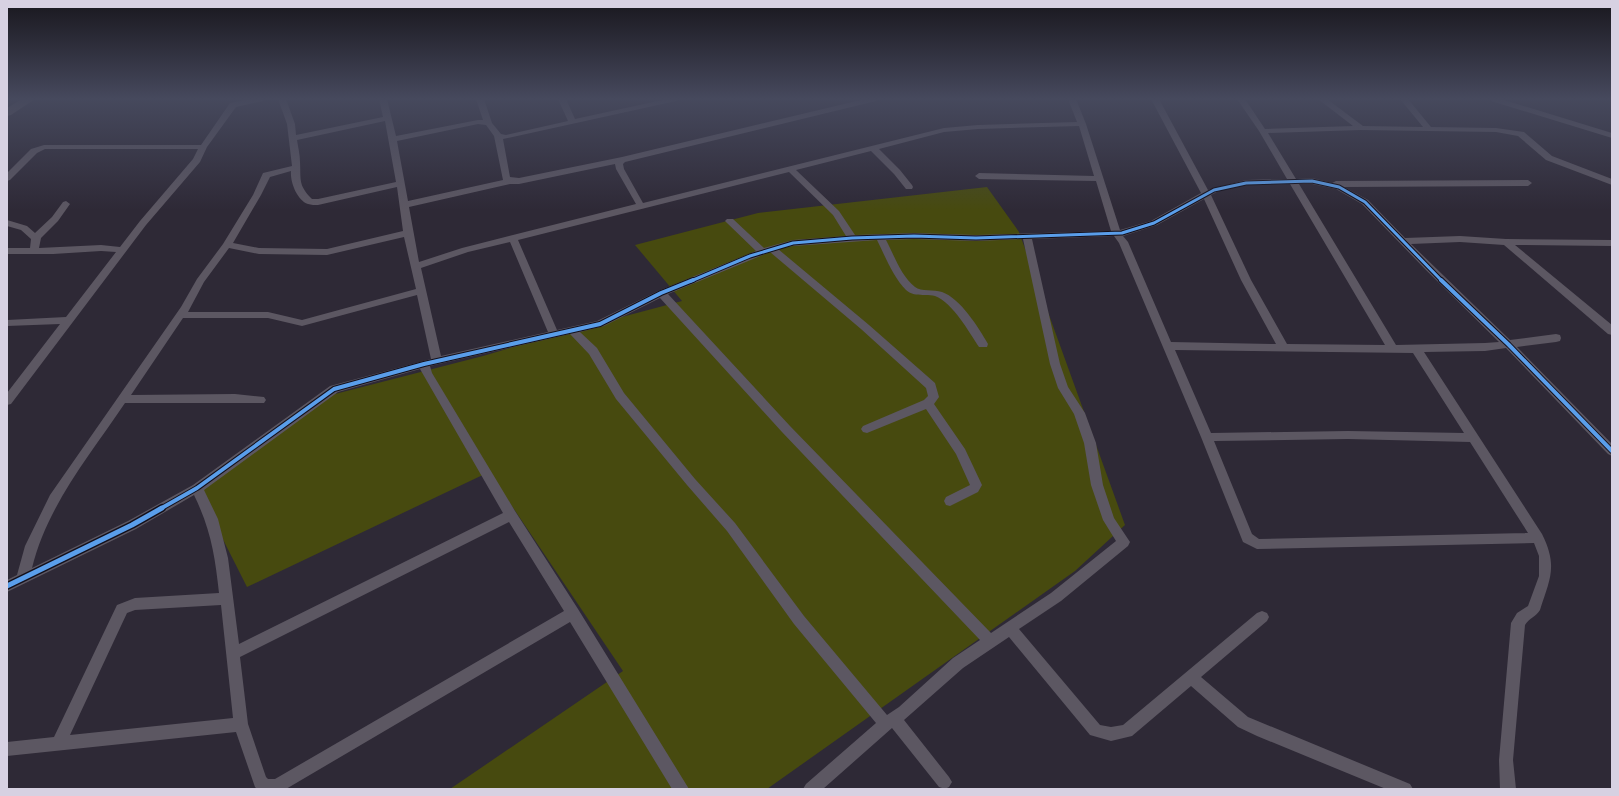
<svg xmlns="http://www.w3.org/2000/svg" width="1619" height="796" font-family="Ubuntu,sans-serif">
<rect width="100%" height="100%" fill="#2e2936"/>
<path fill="#474a0f" d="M987 187 1019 232 1125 525 1075 571 767 789H450L623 671 489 472 247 587 197 488 335 394 483 356 554 335 682 301 635 245 758 213Z"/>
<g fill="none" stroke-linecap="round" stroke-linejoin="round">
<path fill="#5c5762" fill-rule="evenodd" d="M250 99H267L263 101 236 107 207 147 200 162 146 225 11 404 7 405V393L60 324 7 326V320L66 317 116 252 101 251 53 254H7V248H30L31 239 21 230 7 226V220L27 226 35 233 52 217 63 202 66 201 70 204 58 221 41 238 39 248 101 245 120 247 140 221 193 159 198 149H45L37 153 10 180 7 181V173L31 149 44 145H201L230 103Z
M278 99H286L295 124 296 135 383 117 379 99H387L396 136 478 120H483L476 99H484L492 123 501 134 506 135 568 121 558 99H566L575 119 667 99H680L676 101 503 139 510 177 519 178 622 157 865 99H877L876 101 625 162 623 164 624 169 643 203 944 128 978 125 1077 122 1068 99H1076L1086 124 1120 230 1151 221 1201 193 1151 99H1159L1208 190 1246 180 1287 179 1259 131 1237 99H1245L1265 129 1353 126 1318 99H1327L1363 126 1423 127 1400 99H1408L1431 127 1496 128 1524 132 1552 156 1612 179V185L1546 160 1518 136 1496 132 1361 130 1268 133 1296 179 1312 178 1332 183 1336 181 1528 180 1532 183 1528 186 1344 187 1368 200 1405 238 1460 236 1506 239 1612 240V246L1515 245 1612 325V335L1608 334 1504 245 1460 242 1411 244 1510 340 1556 334 1560 335 1561 338 1560 341 1556 342 1517 347 1612 444V456L1608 454 1506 348 1485 351 1424 352 1542 534C1558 566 1550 579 1540 610 1536 617 1529 618 1525 625L1513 760 1516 789H1500L1499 760 1511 623 1517 613 1528 606 1539 576V556L1534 543 1257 549 1243 542 1201 437 1119 243 1114 236 1032 239 1060 364 1068 387 1085 413 1096 443 1103 485 1114 518 1130 542 1128 546 1061 601 1019 629 1100 725 1111 727 1123 725 1257 613 1262 611 1267 613 1269 617 1267 621 1201 677 1248 717 1410 784 1413 789H1386L1257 736 1238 727 1191 686 1132 736 1111 741 1090 735 1009 637 963 668 904 720 949 777 952 782 949 787 945 789 939 787 892 728 823 789H803L806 784 876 723 794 624 727 531 687 485 616 399 589 354 570 334 430 366 432 373 515 511 578 609 689 789H672L570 622 286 789H257L255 787 236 732 7 756V742L54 737 117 605 135 598 219 593C215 556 211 530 194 495L136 529 7 592V580L17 575 25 546 50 495 181 307 197 279 223 244 253 195 263 173 292 166 287 124ZM385 121 396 182 318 199H312C298 185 301 180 300 162 300 154 298 147 297 140ZM478 124 486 125 494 136 503 180 408 201 397 141ZM1079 126 1094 176 979 173 975 176 979 179 1096 181 1111 231 976 235 914 233 855 235 839 211 796 170 871 151 894 174 906 189H912L913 187 912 185 900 170 879 149 944 132 978 129ZM615 164 616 169 636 204 462 248 419 262 409 207 510 184H519ZM291 171C290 182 297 200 308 204 311 205 315 205 318 205L397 187 403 231 327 249 259 248 233 243 261 195 270 177ZM789 172 833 215 846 236 793 240 764 248 733 219H727L725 221 727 223 756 251 658 291 597 321 557 330 518 240ZM1290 184 1385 345 1287 344 1251 280 1211 195C1234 182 1265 185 1290 184ZM1299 184H1312L1336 189 1362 204 1426 270 1499 342 1485 343 1396 345ZM1204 199 1241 280 1276 344 1171 342 1128 242 1123 236 1157 225ZM404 237 416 289 302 320 268 312H188L204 282 229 248 259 254 327 255ZM914 239 976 241 1023 239 1050 364 1058 388 1074 414 1084 443 1091 485 1103 520 1116 541 1051 593 991 633 790 426 668 294 770 252 861 329 926 388 928 396 924 400 863 426 861 429 863 432 867 433 926 409 956 454 970 485 946 497 944 501 946 505 950 506 978 492 982 485 965 449 934 404 939 397 935 383 869 325 778 249 793 246 877 240C885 256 893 277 906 290 915 298 926 293 935 296 953 303 969 332 979 347H987L988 344C979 328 960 298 942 292 934 289 921 292 915 287 901 276 894 255 886 240ZM510 242 548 332 441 356 421 268 468 252ZM417 295 431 359 330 386 193 485 128 521 32 568C47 506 90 455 125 403H264L266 400 264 397 235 394 131 395 183 318H268L302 326ZM660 298 782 432 980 640 953 658 899 707 887 715 804 616 735 523 695 479 624 393 597 348 580 332 604 326ZM1175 350 1413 353 1464 433 1348 431 1211 433ZM420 369 503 513 239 644 228 558 218 519 204 490 338 392ZM1348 439 1470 442 1528 533 1259 539 1252 534 1214 441ZM509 522 564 611 275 779H268L266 777 248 724 240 657ZM221 605 233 718 70 735 127 613 135 610Z
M1490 99H1501L1612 133V138L1491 101Z"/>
<path fill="#5e575f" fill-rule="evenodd" d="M22 99H35L11 115 7 116V108Z"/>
<g stroke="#130f1a" stroke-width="5">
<path id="cycleway-far2" d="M691 281 750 256 793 243 852 238 914 236 976 238 1122 233 1154 223 1214 190 1246 183 1312 181 1339 187 1365 202 1442 281"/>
</g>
<g stroke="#130f1a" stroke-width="6">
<path id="cycleway-far1" d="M1441 280 1509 345 1612 451
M160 509 197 488 334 389 424 364 600 324 661 293 693 280"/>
</g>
<g stroke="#130f1a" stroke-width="8">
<path id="cycleway" d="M7 586 132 525 162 508"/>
</g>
<use href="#cycleway-far2" stroke="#5a9eea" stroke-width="3"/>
<use href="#cycleway-far1" stroke="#5a9eea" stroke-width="4"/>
<use href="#cycleway" stroke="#5a9eea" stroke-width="5"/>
</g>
<linearGradient id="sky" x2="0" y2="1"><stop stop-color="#19171e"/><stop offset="0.47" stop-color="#46495d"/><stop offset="1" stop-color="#46495d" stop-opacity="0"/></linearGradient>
<rect width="1619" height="210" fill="url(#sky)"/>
<rect width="1619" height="796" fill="none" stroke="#d7d1e2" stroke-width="16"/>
</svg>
